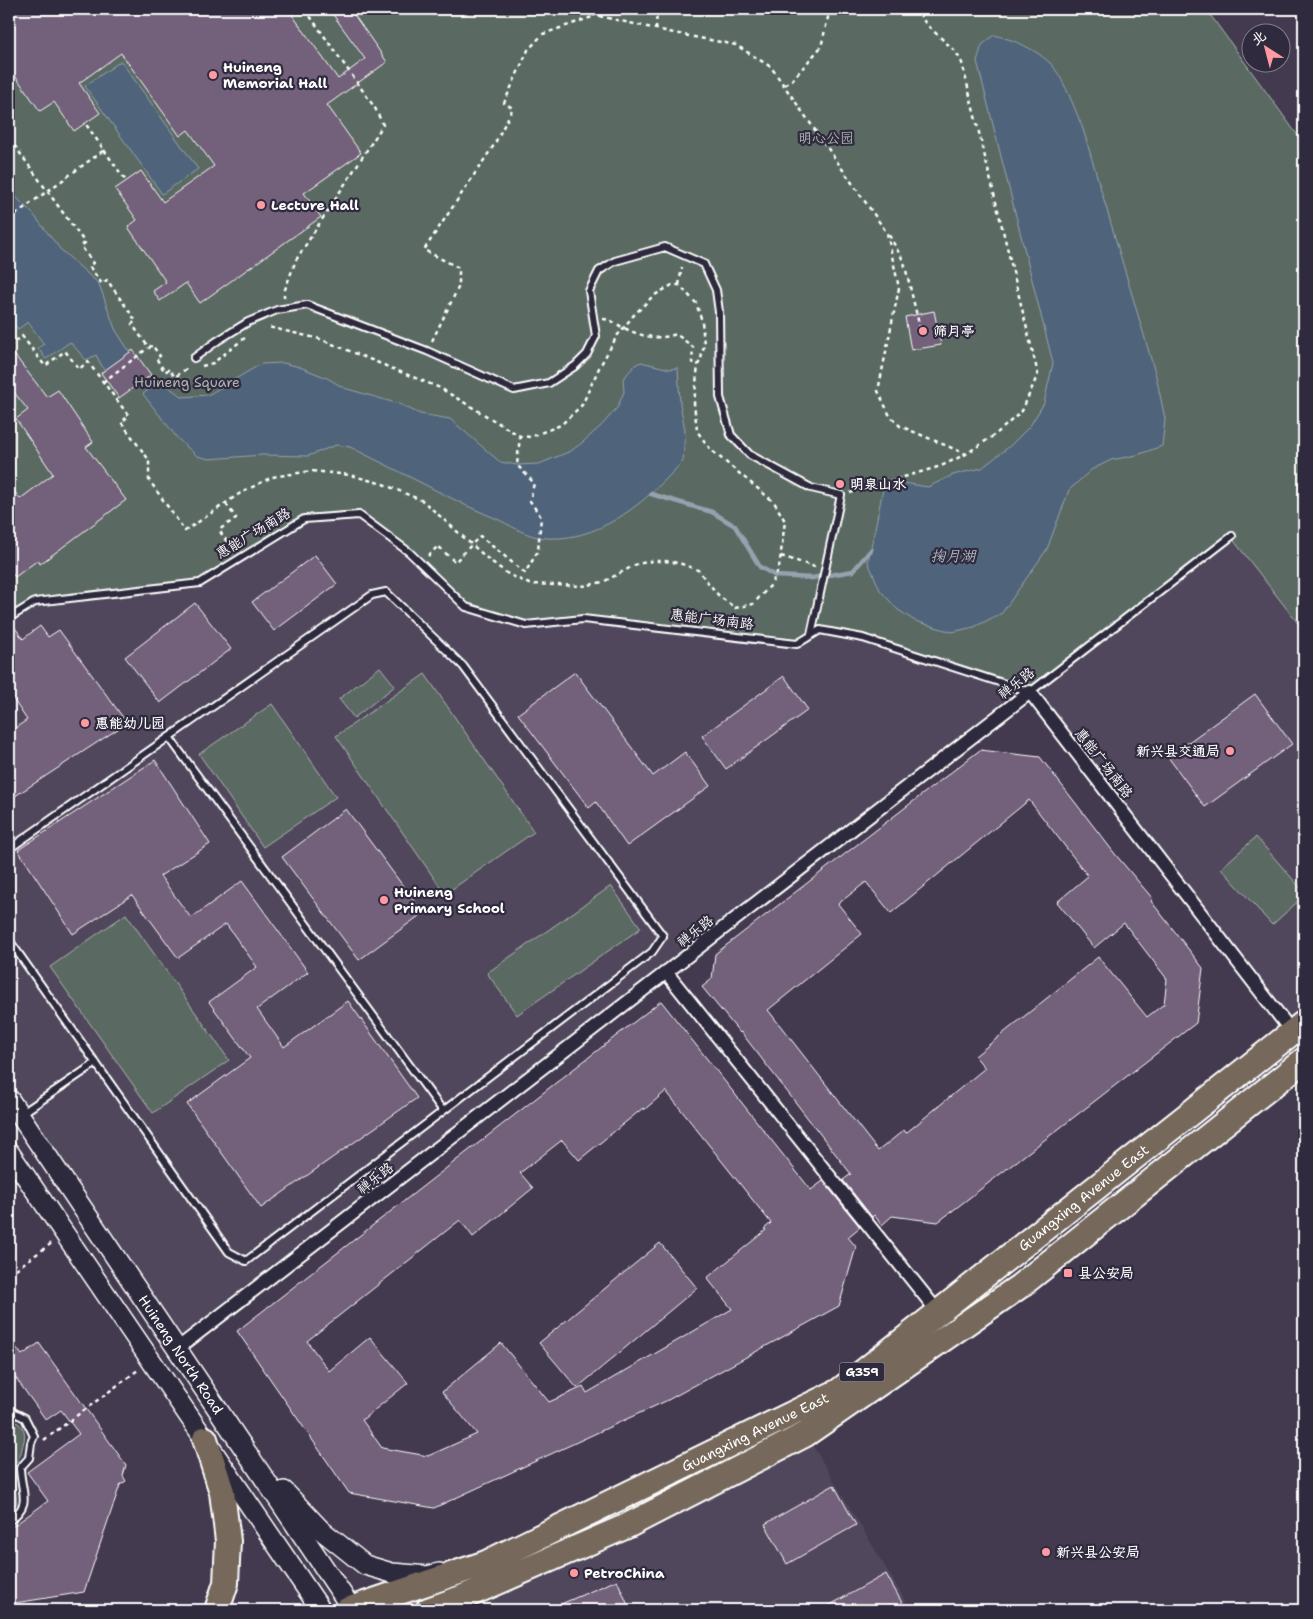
<svg xmlns="http://www.w3.org/2000/svg" width="1313" height="1619" font-family="'Shantell Sans','LXGW WenKai TC',sans-serif">
<rect width="100%" height="100%" fill="#433a4f"/>
<filter id="ink" filterUnits="userSpaceOnUse"><feTurbulence type="fractalNoise" baseFrequency=".02" numOctaves="2"/><feDisplacementMap in="SourceGraphic" scale="10" xChannelSelector="R" yChannelSelector="G"/><feConvolveMatrix kernelMatrix="1 2 1 2 8 2 1 2 1" color-interpolation-filters="sRGB"/></filter>
<g filter="url(#ink)">
<path fill="#51465c" d="M359 515 583 619 820 630 1232 536 1304 631V1049L1030 692 177 1349 9 1099V618L35 602 304 519Z
M806 1434 911 1610H428Z"/>
<path fill="#5a6b62" stroke="#acb5b0" d="M9 9H1206L1304 144V631L1231 537 1030 692 863 638 820 630 797 644 583 619 526 625 466 607 409 552 359 515 304 519 200 583 35 602 9 618Z
M380 667 395 686 354 718 339 699Z
M425 674 534 832 445 894 336 736Z
M272 704 336 797 263 847 199 754Z
M1256 837 1304 892V896L1272 925 1221 868Z
M611 886 641 928 517 1015 487 973Z
M126 914 229 1060 153 1113 50 967Z
M9 1418C20 1423 27 1428 24 1441 20 1454 23 1454 13 1466L17 1503 9 1512Z"/>
<path fill="#4f647a" stroke="#95a2af" d="M994 35C1014 40 1034 48 1050 63 1063 76 1076 112 1083 129L1156 376 1165 419 1162 446 1137 455 1111 460 1091 470 1069 490 1047 549 1002 613 974 627 952 632 915 621 897 609 880 590 868 562 885 480 928 487 953 475 982 468 1010 446 1030 426 1044 403 1053 363 977 61 982 45Z
M121 61 198 169 162 194 85 86Z
M9 190 33 214 60 249 99 284 115 329 138 365 105 372 96 355 86 360 70 342 46 359 38 348 44 344 28 322 18 329 9 318Z
M641 362 670 369 678 368 680 404 685 430 683 461C647 501 597 546 538 537 523 534 510 525 497 519 486 514 476 510 465 505 427 486 389 466 350 447L336 445 308 456 262 455 209 459 197 456 178 439 143 394 161 381 182 397 208 395 261 364 283 363 300 367 327 378 344 388 399 404 420 414 450 419 500 462 517 465 539 464 571 451 583 442 601 426 617 408 624 392 623 379 635 365Z"/>
<g fill="none" stroke-linecap="round" stroke-linejoin="round">
<path stroke="#95a2af" stroke-width="4.5" d="M651 494 712 512 735 526 760 567 776 576 812 578 853 571 871 550"/>
</g>
<path fill="#73617a" stroke="#fff" fill-rule="evenodd" d="M9 9H288L338 79 365 59 329 9H350L387 62 327 105 361 153 304 193 321 217 200 303 186 283 160 301 153 291 166 282 128 227 137 220 115 189 141 171 163 202 214 166 188 130 180 136 121 53 79 83 100 113 74 131 54 102 40 111 9 67Z
M934 311 941 345 911 350 905 317Z
M9 348 47 397 58 390 93 442 86 447 126 500 40 564 38 560 15 577 9 569V484L20 499 53 474 16 419 28 410 9 386Z
M133 350 151 375 119 398 101 373Z
M315 555 337 584 274 631 252 602Z
M195 603 231 649 160 703 125 657Z
M11 622 23 639 40 626 48 637 59 630 127 723 9 800V732L27 720 9 693V623Z
M575 672 653 776 685 752 710 786 627 846 596 802 589 808 518 714Z
M784 676 808 710 726 769 702 736Z
M1255 694 1292 744 1205 807 1168 757Z
M980 750 1040 757 1115 854 1153 899 1151 901 1203 968 1196 1023 938 1222 892 1216 882 1225 874 1215 872 1217 843 1180 851 1174 741 1032 740 1033 702 987 712 979 715 954ZM1029 800 1088 876 1057 902 1094 948 1124 923 1167 979 1164 1004 1147 1017 1098 957 975 1056 985 1068 906 1133 904 1130 878 1151 768 1010 862 934 838 904 866 882 891 913Z
M155 760 210 844 160 876 191 918 242 881 308 972 257 1009 284 1047 348 1001 417 1098 261 1208 187 1104 250 1058 209 1002 257 967 226 924 178 958 132 895 73 934 18 850Z
M346 809 423 913 359 960 282 857Z
M661 1001 811 1190 823 1181 860 1227 848 1237 856 1247 839 1306 668 1400 434 1508 349 1493 237 1331ZM666 1091 771 1223 764 1229 766 1230 707 1278 732 1309 587 1393 583 1387 549 1402 501 1343 442 1392 477 1434 428 1456 382 1448 362 1420 408 1383 370 1337 329 1371 307 1341 460 1220 473 1237 533 1188 520 1173 562 1140 579 1160 643 1108 644 1110Z
M660 1243 697 1288 577 1388 539 1343Z
M9 1338 22 1355 39 1343 126 1465 123 1476 126 1481 120 1485 84 1592 9 1604V1529L48 1501 27 1472 79 1434 61 1410 46 1420 15 1377 9 1381Z
M834 1485 856 1525 787 1564 765 1524Z
M886 1574 906 1610H821Z
M617 1580 630 1610H547Z"/>
<g fill="none" stroke-linecap="round" stroke-linejoin="round">
<g stroke="#fff" stroke-width="10">
<path id="lane" d="M194 358 217 341 248 322 277 310 307 305 427 351 514 390 549 383 575 366 587 354 596 336 589 291 599 271 615 261 665 247 704 264 716 290 719 312 720 397 731 435 750 455 811 488 841 495 811 635
M9 618 35 602 200 583 304 519 359 515 409 552 466 607 526 625 583 619 797 644 820 630 863 638 1030 692 1232 536
M169 737 443 1111
M9 849 372 595 386 592 463 666 663 936 652 952 246 1261 229 1252 9 940
M21 1114 96 1063
M9 1410 25 1418 34 1436 31 1443 29 1458 20 1468C21 1494 33 1503 9 1521"/>
</g>
<g stroke="#fff" stroke-width="16">
<path id="street" d="M666 972 938 1312
M177 1349 1030 692 1292 1032"/>
</g>
<g stroke="#fff" stroke-width="22">
<g id="secondary">
<path id="s1" d="M9 1099 352 1609"/>
<path d="M9 1152 321 1610"/>
<path d="M284 1491 321 1530 365 1565 392 1573 428 1576 439 1573"/>
</g>
</g>
<g stroke="#fff" stroke-width="28">
<g id="highway">
<path d="M205 1439 222 1492 228 1541 226 1583 217 1610"/>
<path id="s2" d="M347 1610 486 1563 839 1391 1304 1023"/>
<path d="M428 1610 461 1598 627 1526 806 1434 1020 1286 1304 1060"/>
</g>
</g>
<path stroke="#fff" stroke-width="2.5" stroke-dasharray="4 4" stroke-linecap="butt" d="M568 9 674 33 736 45 771 67 887 233 899 288 878 391 890 416 900 426 966 454
M656 29 657 9
M785 85 793 79 821 47 830 9
M9 146 10 148 14 145 85 243 81 246 93 263 89 266 102 284 107 280 136 321 132 324 149 348 152 345 160 356 156 358 165 372 169 369 175 377 189 367
M104 150 126 181
M9 219 104 150 85 123
M889 235 904 262 920 328
M679 285 682 267
M284 298V292L296 260 383 125 375 108 305 9
M603 319C610 319 616 324 622 327 640 336 657 341 676 334L693 347 692 362 698 365
M432 341 459 286V268L424 250 494 145 513 108 504 103 528 50 543 34 595 16
M9 346 22 336 45 366 65 351 79 369 88 362 129 416 121 422 149 460V480L185 531 239 494 272 477 312 471 350 475 383 484 423 501 488 559 508 574 529 584 583 586 603 582 637 564 652 561H665L679 563 698 570 719 596 735 608 753 604 771 585 779 568 785 521 774 502 711 450 697 431 694 403 698 365 701 359 704 345 702 321 696 303 679 285H672L653 296 633 316 617 336 599 368 582 405 561 425 530 437 520 436 440 388 320 339 268 327
M202 366 213 363 246 337
M103 382 148 348
M850 493 941 466 966 454 996 434 1022 411 1038 374 962 63 956 52 926 24 916 9
M226 504 236 518 219 530 233 551
M428 556 438 546 455 562 480 536 525 573 538 551 541 517 530 501 534 483 517 465 520 436
M781 556 815 567
M9 1274 52 1243
M44 1440 138 1370"/>
<use href="#lane" stroke="#2f2a3d" stroke-width="6"/>
<use href="#street" stroke="#2f2a3d" stroke-width="12"/>
<use href="#secondary" stroke="#2f2a3d" stroke-width="19"/>
<use href="#highway" stroke="#76695c" stroke-width="24"/>
</g>
</g>
<g fill="#ff9aa2" stroke="#2f2a3d" stroke-width="2">
<circle cx="213" cy="75" r="5"/>
<circle cx="261" cy="205" r="5"/>
<circle cx="923" cy="331" r="5"/>
<circle cx="840" cy="484" r="5"/>
<circle cx="85" cy="723" r="5"/>
<circle cx="1230" cy="751" r="5"/>
<circle cx="384" cy="900" r="5"/>
<rect x="1063" y="1268" width="10" height="10" rx="2.5"/>
<circle cx="1046" cy="1552" r="5"/>
<circle cx="574" cy="1573" r="5"/>
</g>
<g text-anchor="middle" stroke-width="4.5" stroke-linejoin="round" paint-order="stroke">
<rect fill="#2f2a3d" stroke="#c1bfc5" stroke-width="1" x="839.5" y="1362.5" width="45" height="19" rx="4"/>
<g font-size="12" font-weight="bold" fill="#fff">
<text x="862" y="1376">G359</text>
</g>
<g font-size="14" font-weight="bold" fill="#fff" stroke="#2f2a3d" text-anchor="start">
<text x="223" y="72">Huineng<tspan x="223" dy="16">Memorial Hall</tspan></text>
<text x="271" y="210">Lecture Hall</text>
<text x="933" y="336">筛月亭</text>
<text x="850" y="489">明泉山水</text>
<text x="95" y="728">惠能幼儿园</text>
<text x="1220" y="756" text-anchor="end">新兴县交通局</text>
<text x="394" y="897">Huineng<tspan x="394" dy="16">Primary School</tspan></text>
<text x="1078" y="1278">县公安局</text>
<text x="1056" y="1557">新兴县公安局</text>
<text x="584" y="1578">PetroChina</text>
</g>
<g font-size="14" fill="#acb5b0" stroke="#2f2a3d">
<text x="826" y="143">明心公园</text>
<text x="187" y="387">Huineng Square</text>
</g>
<g font-size="14" fill="#fff" stroke="#2f2a3d">
<text transform="translate(253 533) rotate(-31)" y="5">惠能广场南路</text>
<text transform="translate(712 619) rotate(7)" y="5">惠能广场南路</text>
<text transform="translate(1016 683) rotate(-38)" y="5">禅乐路</text>
<text transform="translate(1104 763) rotate(52)" y="5">惠能广场南路</text>
<text transform="translate(695 931) rotate(-38)" y="5">禅乐路</text>
<text transform="translate(375 1178) rotate(-38)" y="5">禅乐路</text>
<text dy="5" stroke="none"><textPath href="#s2" startOffset="851">Guangxing Avenue East</textPath></text>
<text dy="5" stroke="none"><textPath href="#s1" startOffset="308">Huineng North Road</textPath></text>
<text dy="5" stroke="none"><textPath href="#s2" startOffset="446">Guangxing Avenue East</textPath></text>
</g>
<g font-size="15" font-style="italic" fill="#b0b9c3" stroke="#2f2a3d">
<text x="953" y="561">掬月湖</text>
</g>
</g>
<rect width="1313" height="1619" fill="none" stroke="#2f2a3d" stroke-width="30"/>
<rect x="15" y="15" width="1283" height="1589" fill="none" stroke="#fff" stroke-width="2" filter="url(#ink)"/>
<g transform="translate(1266 48) rotate(324)"><circle r="24" fill="#2f2a3d" stroke="#827f8b"/>
<path d="M0-4L9 19L0 12L-9 19Z" fill="#ff9aa2"/>
<text y="-8" font-size="14" font-weight="bold" text-anchor="middle" fill="#ffffff">北</text>
</g>
</svg>
